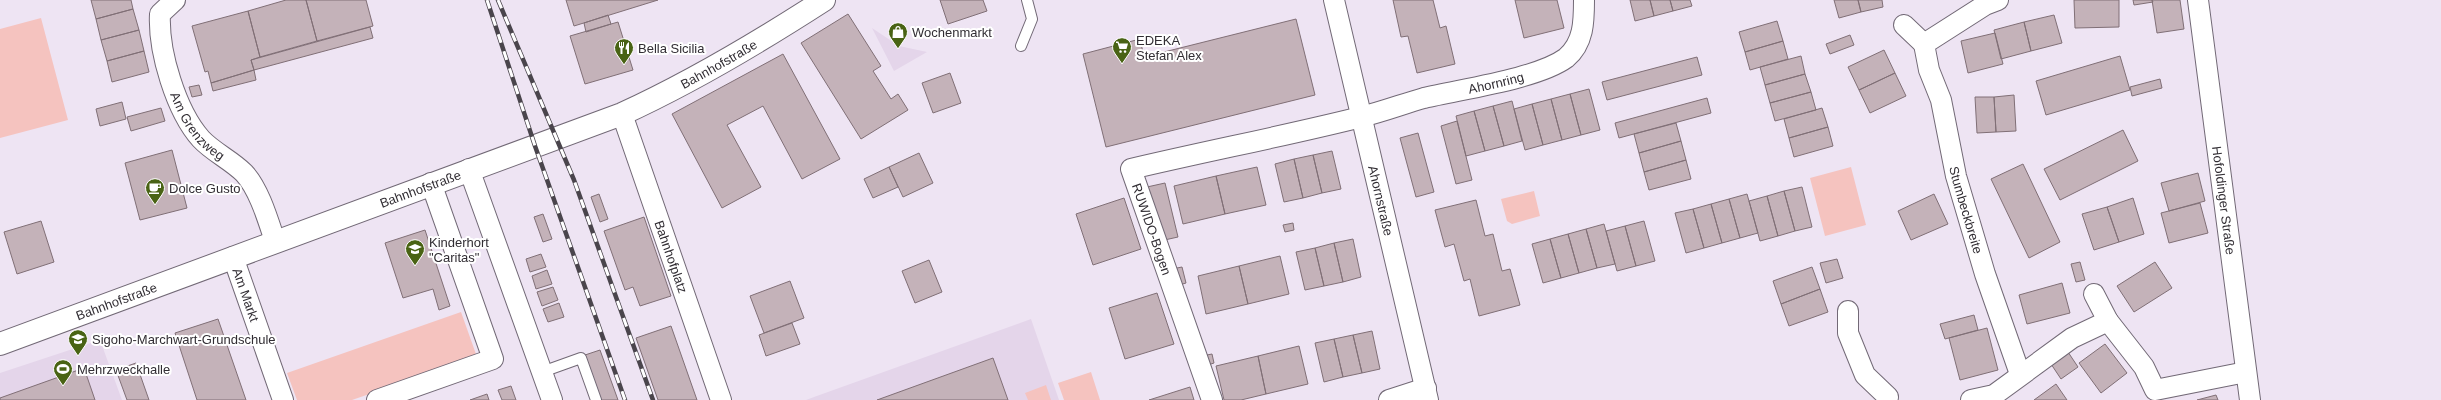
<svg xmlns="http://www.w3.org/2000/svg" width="2441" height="400" font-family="Helvetica,sans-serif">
<rect width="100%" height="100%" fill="#eee4f3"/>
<path fill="#e4d5ea" d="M872 28 899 46 927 52 894 71Z
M1031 319 1059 400H806L814 397Z
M100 340 122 400H0V373Z"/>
<path fill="#f5c3bf" d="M41 18 68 120 0 138V29Z
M1851 167 1866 225 1825 236 1810 178Z
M1534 191 1540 216 1512 224 1507 221 1501 199Z
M461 312 477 357 352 400H297L287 373Z
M1091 372 1100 400H1064L1058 383Z
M1046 385 1051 400H1028L1025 393Z"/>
<path fill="#c4b2b9" stroke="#806f76" d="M91 0H131L133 9 96 19Z
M286 0H306L317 41 260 57 248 11Z
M306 0H366L373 26 317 41Z
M566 0H658L574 26Z
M940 0H983L987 11 948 24Z
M1393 0H1433L1440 28 1446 26 1455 64 1417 73 1408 36 1401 37Z
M1515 0H1557L1564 28 1524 38Z
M1630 0H1650L1654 16 1635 21Z
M1650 0H1670L1673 11 1654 16Z
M1670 0H1690L1692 6 1673 11Z
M1834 0H1858L1861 12 1839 18Z
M1858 0H1882L1883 7 1861 12Z
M2074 0H2119V27L2075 28Z
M2133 0H2152L2153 2 2134 5Z
M2152 0H2180L2184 29 2157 33Z
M133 9 139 30 101 40 96 19Z
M248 11 260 57 251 60 254 70 211 83 208 71 205 72 192 26Z
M848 14 881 66 873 71 891 99 898 94 908 110 861 139 801 43Z
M608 15 611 24 586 32 584 23Z
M2054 15 2062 43 2031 51 2024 22Z
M1296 19 1315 95 1106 147 1083 54 1140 39 1144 57Z
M1777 21 1783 41 1745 52 1739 32Z
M618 22 633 70 585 84 570 36Z
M2024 22 2031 51 2001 59 1994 30Z
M370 27 373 38 254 70 251 60Z
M139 30 144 51 107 61 101 40Z
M1995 33 2003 64 1968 73 1961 41Z
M1850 35 1854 45 1830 54 1826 44Z
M1783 41 1788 59 1750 70 1745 52Z
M1884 50 1895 73 1859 90 1848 67Z
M144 51 149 72 112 82 107 61Z
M783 54 840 159 802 179 763 106 727 125 761 187 722 208 672 114Z
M1801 56 1805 74 1765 85 1760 67Z
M2120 56 2130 90 2046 115 2036 81Z
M1697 57 1702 75 1607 100 1602 82Z
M254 70 256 80 213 91 211 83Z
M950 73 961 103 933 113 922 83Z
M1895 73 1906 96 1870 113 1859 90Z
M1805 74 1811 92 1770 103 1765 85Z
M2160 79 2162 88 2132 96 2130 87Z
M199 85 202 95 192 97 189 87Z
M1589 89 1600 130 1581 135 1570 94Z
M1811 92 1816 110 1775 121 1770 103Z
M1570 94 1581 135 1562 140 1551 99Z
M2014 95 2016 131 1996 132 1994 97Z
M1975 97H1994L1996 132 1977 133Z
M1707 98 1711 113 1619 138 1615 123Z
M1551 99 1562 140 1543 145 1532 104Z
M1512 101 1522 141 1504 146 1493 106Z
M122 102 126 119 100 126 96 109Z
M1532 104 1543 145 1525 150 1514 109Z
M1493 106 1504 146 1485 151 1474 111Z
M161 108 165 121 131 131 127 117Z
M1822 108 1828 127 1789 138 1784 119Z
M1474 111 1485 151 1466 156 1456 116Z
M1457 121 1472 180 1456 184 1441 126Z
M1676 123 1681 141 1639 153 1634 134Z
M1828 127 1833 146 1794 157 1789 138Z
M2123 130 2138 161 2060 200 2044 169Z
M1418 133 1434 192 1416 197 1400 138Z
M1681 141 1686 160 1644 172 1639 153Z
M172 150 187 208 140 220 125 163Z
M1332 151 1341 189 1322 193 1313 155Z
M919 153 933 183 903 197 889 167Z
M1313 155 1322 193 1303 198 1294 159Z
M1294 159 1303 198 1284 202 1275 164Z
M1686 160 1691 179 1649 190 1644 172Z
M2023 164 2060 242 2029 258 1991 179Z
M889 167 898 187 873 198 864 179Z
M1257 167 1266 205 1225 214 1216 176Z
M2198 173 2205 201 2169 211 2161 183Z
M1216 176 1225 214 1183 224 1174 186Z
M1165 183 1178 237 1160 241 1147 187Z
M1802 187 1812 227 1795 231 1784 191Z
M1784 191 1795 231 1778 236 1767 196Z
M599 194 608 219 600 222 591 197Z
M1747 194 1758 233 1740 238 1729 199Z
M1934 194 1948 224 1911 240 1898 211Z
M1767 196 1778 236 1760 241 1749 201Z
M1124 198 1141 249 1093 265 1076 214Z
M2133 198 2144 234 2119 242 2107 207Z
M1729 199 1740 238 1722 243 1711 204Z
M1476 200 1485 236 1493 234 1502 271 1510 269 1520 305 1479 316 1470 279 1464 281 1454 244 1445 247 1435 210Z
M2200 203 2208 233 2169 243 2161 213Z
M1711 204 1722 243 1704 248 1693 209Z
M2107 207 2119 242 2094 250 2082 214Z
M1693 209 1704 248 1686 253 1675 213Z
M543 214 552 239 543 242 534 217Z
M644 217 671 296 640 306 633 287 625 290 604 231Z
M41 221 54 262 17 274 4 232Z
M1644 221 1655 261 1636 266 1625 226Z
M1293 223 1294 230 1285 232 1283 225Z
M1604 224 1615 264 1597 268 1586 229Z
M1625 226 1636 266 1617 271 1606 231Z
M1586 229 1597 268 1579 273 1568 234Z
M425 230 450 306 439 310 433 289 403 298 385 243Z
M1568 234 1579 273 1561 278 1550 239Z
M1353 239 1361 277 1343 282 1334 243Z
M1550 239 1561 278 1543 283 1532 244Z
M1334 243 1343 282 1324 286 1315 248Z
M1315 248 1324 286 1305 290 1296 252Z
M541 254 546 267 530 272 526 259Z
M1280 256 1289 294 1248 304 1239 266Z
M1837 259 1843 278 1826 283 1820 263Z
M929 260 942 292 915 303 902 271Z
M2080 262 2085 280 2076 282 2071 264Z
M2155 262 2172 288 2134 312 2117 286Z
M1239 266 1248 304 1206 314 1198 276Z
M1182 267 1186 283 1176 286 1172 269Z
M1812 267 1820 289 1781 304 1773 281Z
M547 270 552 284 536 289 532 276Z
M790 281 804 318 764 333 750 296Z
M2062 283 2070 313 2027 324 2019 295Z
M553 287 558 300 542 306 537 292Z
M1820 289 1828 312 1789 326 1781 304Z
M1157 293 1174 344 1125 359 1109 308Z
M559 303 564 317 548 322 543 309Z
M1974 315 1978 330 1945 339 1940 324Z
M218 319 246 400H197L175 333Z
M792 323 800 344 766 356 759 335Z
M671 326 691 383 697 400H658L636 338Z
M1987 328 1998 370 1960 380 1949 338Z
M1372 331 1380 369 1362 373 1353 335Z
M1353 335 1362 373 1343 377 1334 339Z
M1334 339 1343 377 1324 382 1315 343Z
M2105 344 2127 373 2101 393 2079 363Z
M1299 346 1308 384 1266 394 1258 356Z
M600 350 618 400H601L585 355Z
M2068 352 2078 367 2061 379 2051 364Z
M1212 354 1214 363 1205 366 1202 356Z
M1258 356 1266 394 1241 400H1224L1216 366Z
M993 358 1008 400H877Z
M136 363 149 400H127L116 370Z
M84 368 95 400H0V398Z
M2056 384 2067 400H2034Z
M511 386 516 400H502L498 390Z
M1190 387 1194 400H1149Z
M487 394 489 400H470Z
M2216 395 2218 400H2197Z"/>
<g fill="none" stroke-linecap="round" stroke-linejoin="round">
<g stroke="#726976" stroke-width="12">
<path id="service" d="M1021 46 1032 19 1027 0
M542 372 581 358 596 400"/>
</g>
<g stroke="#726976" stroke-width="22">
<g id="minor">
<path id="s1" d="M175 0 160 14C158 51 176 111 201 139 213 152 231 160 244 173 259 189 268 220 275 241"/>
<path id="s2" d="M1334 0 1428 400"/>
<path id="s3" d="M1998 0 1985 5 1924 44 1929 70 1941 100 1956 176 1985 274 2020 374"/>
<path id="s4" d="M2198 0 2250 400"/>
<path d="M1904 25 1924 44"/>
<path id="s5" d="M622 114 721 400"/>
<path d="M469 169 552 400"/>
<path id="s6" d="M233 257 283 400"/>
<path d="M2094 294 2108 321"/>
<path d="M1848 311V333L1865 375 1888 397"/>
<path d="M377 400 493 359 431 183"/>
<path id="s7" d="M1212 400 1131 169C1207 151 1285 136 1361 117 1382 112 1403 104 1424 98 1461 89 1537 79 1566 58 1584 43 1584 21 1584 0"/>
<path d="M1389 400 1426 388"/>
<path d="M1971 400 1994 395 2072 338 2108 321 2144 367 2155 390 2246 372"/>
</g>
</g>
<g stroke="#726976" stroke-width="24">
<g id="tertiary">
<path id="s8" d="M0 344 622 114C692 82 759 42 824 0"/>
</g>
</g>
<use href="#service" stroke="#fff" stroke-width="10"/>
<use href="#minor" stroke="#fff" stroke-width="20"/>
<use href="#tertiary" stroke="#fff" stroke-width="22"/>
<g stroke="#4a454c" stroke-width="4.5">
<path id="rail" d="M487 0 535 146 625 400
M498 0 574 180 653 400"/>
</g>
<use href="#rail" stroke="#fff" stroke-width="3" stroke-dasharray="9" stroke-linecap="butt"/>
</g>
<defs>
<g id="shop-pin" transform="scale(1)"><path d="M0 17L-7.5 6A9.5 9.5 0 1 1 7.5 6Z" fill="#496314" stroke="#fff"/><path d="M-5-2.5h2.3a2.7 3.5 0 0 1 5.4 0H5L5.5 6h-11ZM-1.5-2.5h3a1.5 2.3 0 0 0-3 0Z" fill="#fff"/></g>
<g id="supermarket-pin" transform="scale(1)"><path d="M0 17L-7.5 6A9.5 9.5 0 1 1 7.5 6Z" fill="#496314" stroke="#fff"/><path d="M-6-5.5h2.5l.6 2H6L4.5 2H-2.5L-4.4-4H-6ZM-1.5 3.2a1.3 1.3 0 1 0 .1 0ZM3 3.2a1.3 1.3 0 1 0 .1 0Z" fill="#fff"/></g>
<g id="restaurant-pin" transform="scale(1)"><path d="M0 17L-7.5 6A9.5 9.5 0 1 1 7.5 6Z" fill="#496314" stroke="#fff"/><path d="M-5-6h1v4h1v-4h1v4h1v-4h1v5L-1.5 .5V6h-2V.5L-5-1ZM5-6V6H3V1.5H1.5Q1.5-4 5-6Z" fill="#fff"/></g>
<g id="cafe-pin" transform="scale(1)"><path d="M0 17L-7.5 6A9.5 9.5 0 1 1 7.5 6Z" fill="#496314" stroke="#fff"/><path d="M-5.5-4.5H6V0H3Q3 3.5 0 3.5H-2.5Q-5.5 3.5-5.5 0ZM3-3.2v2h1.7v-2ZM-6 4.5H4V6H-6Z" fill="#fff"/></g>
<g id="school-pin" transform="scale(1)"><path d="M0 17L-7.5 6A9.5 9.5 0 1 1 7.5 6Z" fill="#496314" stroke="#fff"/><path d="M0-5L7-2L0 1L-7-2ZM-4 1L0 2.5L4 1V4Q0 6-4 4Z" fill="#fff"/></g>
<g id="stadium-pin" transform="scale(1)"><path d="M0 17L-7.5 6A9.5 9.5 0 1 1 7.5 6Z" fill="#496314" stroke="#fff"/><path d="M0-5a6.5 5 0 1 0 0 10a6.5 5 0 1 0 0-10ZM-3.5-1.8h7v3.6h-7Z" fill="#fff"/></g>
</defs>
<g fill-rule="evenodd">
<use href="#shop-pin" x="898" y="32"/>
<use href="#supermarket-pin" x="1122" y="47"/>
<use href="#restaurant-pin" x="624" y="48"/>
<use href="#cafe-pin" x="155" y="188"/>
<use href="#school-pin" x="415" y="249"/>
<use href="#school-pin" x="78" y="339"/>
<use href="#stadium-pin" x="63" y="369"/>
</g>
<g text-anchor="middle" stroke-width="4" stroke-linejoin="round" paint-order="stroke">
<g font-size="13" fill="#312d33" stroke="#fff" text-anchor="start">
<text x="912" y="37">Wochenmarkt</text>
<text x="1136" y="45">EDEKA<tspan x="1136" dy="15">Stefan Alex</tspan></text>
<text x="638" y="53">Bella Sicilia</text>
<text x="169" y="193">Dolce Gusto</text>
<text x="429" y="247">Kinderhort<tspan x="429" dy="15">"Caritas"</tspan></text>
<text x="92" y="344">Sigoho-Marchwart-Grundschule</text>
<text x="77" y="374">Mehrzweckhalle</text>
</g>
<g font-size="13" fill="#312d33" stroke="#fff">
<text dy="5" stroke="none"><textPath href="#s8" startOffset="772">Bahnhofstraße</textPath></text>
<text dy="5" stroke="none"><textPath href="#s7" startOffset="620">Ahornring</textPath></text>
<text dy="5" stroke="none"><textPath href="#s1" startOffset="142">Am Grenzweg</textPath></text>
<text dy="5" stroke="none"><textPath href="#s8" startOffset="448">Bahnhofstraße</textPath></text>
<text dy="5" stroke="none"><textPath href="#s2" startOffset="206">Ahornstraße</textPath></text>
<text dy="5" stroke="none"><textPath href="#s4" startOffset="202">Hofoldinger Straße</textPath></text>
<text dy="5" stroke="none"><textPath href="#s3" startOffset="258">Stumbeckbreite</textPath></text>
<text transform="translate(1152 229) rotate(71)" y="5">RUWIDO-Bogen</text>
<text dy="5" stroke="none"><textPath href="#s5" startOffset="151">Bahnhofplatz</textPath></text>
<text dy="5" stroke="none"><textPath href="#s6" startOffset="40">Am Markt</textPath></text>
<text dy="5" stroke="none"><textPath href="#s8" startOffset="124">Bahnhofstraße</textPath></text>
</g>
</g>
</svg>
